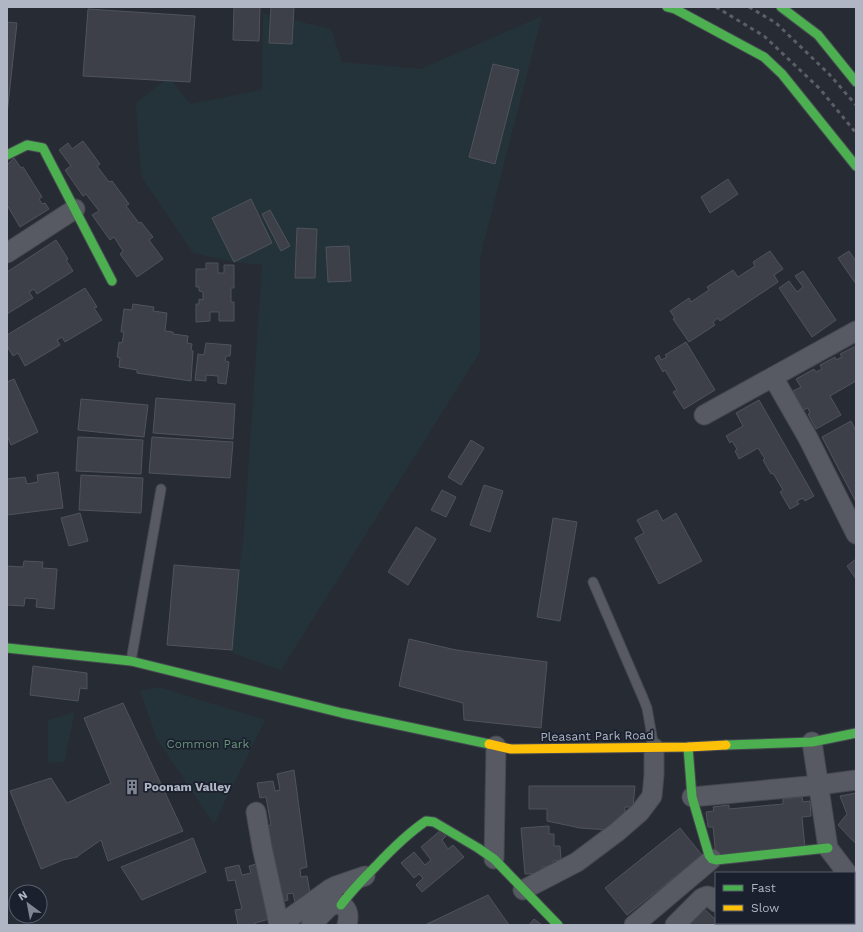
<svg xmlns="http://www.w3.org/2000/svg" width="863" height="932" font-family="'Work Sans',sans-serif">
<rect width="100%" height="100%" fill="#272b34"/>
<path fill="#243339" d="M263 13 331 29 342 62 421 69 542 16 480 257V352L281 670 232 653 239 570 244 534 262 265 234 262 193 253 141 176 136 103 169 77 190 104 262 90Z
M159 687 265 720 214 824 157 739 140 691Z
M75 712 64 762 48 763V720Z"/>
<path fill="#3d4049" stroke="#4f535b" d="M234 7H260L259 41 233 40Z
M271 7H294L292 44 269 43Z
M88 9 195 16 190 82 83 76Z
M7 22 17 23 7 114Z
M493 64 519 70 495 164 469 157Z
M83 141 100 164 97 166 109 182 112 181 129 204 126 206 139 223 141 222 153 237 149 240 163 259 137 277 120 254 123 251 114 237 110 240 92 215 99 211 86 194 83 196 65 170 71 166 59 150 68 143 72 149Z
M14 158 21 168 23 167 42 197 39 199 42 204 45 203 49 209 20 227 7 205V165Z
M728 179 738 194 710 213 701 197Z
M251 199 272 243 234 262 212 218Z
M270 210 290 246 281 251 262 214Z
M297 228 317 229 315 278H295Z
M56 240 68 259 66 260 73 271 37 294 34 289 29 292 33 298 7 314V272Z
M349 246 351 281 328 282 326 247Z
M770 251 783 269 774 275 778 282 720 321 718 318 713 322 715 325 689 342 673 319 675 318 670 311 689 298 691 302 709 290 707 287 733 270 738 277 755 266 753 262Z
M849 251 856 261V284L838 258Z
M206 263H218V273H224V265H234V288H231V302H234V321H219V312H210V321L196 322V304H199V299L203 300V292L199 291V287H196V269H206Z
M803 271 836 320 812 337 779 288 789 281 797 292 803 287 795 276Z
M85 288 97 307 94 308 102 320 65 342 62 337 57 340 60 345 25 366 18 353 13 356 7 346V335Z
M133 304 154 307 153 311 167 313 165 331 173 332V334L188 336 187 343 192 344 191 350 193 351 191 381 137 373V370L119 367 120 358 117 357 119 342 122 343 124 332H121L124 309 132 310Z
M686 342 715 390 684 409 673 392 677 390 665 370 663 372 655 358 659 355 661 360 667 357 665 355Z
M206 343 231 345 230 356H226L225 361 229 362 226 384 218 383V376L206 375V381L195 380 198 354 204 355Z
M856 346V381L830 396 841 415 816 429 808 414 810 413 808 408 803 410 793 391 801 387 796 379 814 369 816 372 822 369 820 365 835 357 836 360 842 357 840 354Z
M14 379 38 432 11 445 7 435V382Z
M156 398 235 404 233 439 153 433Z
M81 399 148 405 144 437 78 430Z
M759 400 814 496 805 501 803 498 797 501 799 504 790 509 780 492 783 490 773 473 771 474 763 460 765 459 758 448 739 459 735 451 737 449 732 441 730 443 726 436 743 426 736 413Z
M851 421 856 431V502L822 437Z
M78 437 143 440 141 474 76 471Z
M152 437 233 442 230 478 149 473Z
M471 440 484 448 461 485 448 477Z
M58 472 63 508 7 515V479L25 477 27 484 38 482 37 475Z
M81 475 143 478 141 513 79 510Z
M484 485 503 491 490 532 470 525Z
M442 490 456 497 446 517 431 510Z
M657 510 663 521 676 513 702 561 659 584 635 538 644 533 637 520Z
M80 513 88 541 69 546 61 518Z
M553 518 577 522 560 621 537 617Z
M416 527 436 539 408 585 388 572Z
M856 559V579L847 566Z
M24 561 43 562 42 568 57 569 54 609 36 607 37 599 25 598 24 606 7 605V566L23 567Z
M174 565 239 570 232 650 167 645Z
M409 639 456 650 547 662 541 728 464 720 463 703 399 686Z
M33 666 87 673V689L80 688 78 701 30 695Z
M123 703 183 831 108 861 101 840 82 853 77 857 63 860 41 869 10 791 51 778 67 803 111 783 84 718Z
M294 770 307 867 300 869 301 877 307 876 311 899 295 902 293 893 287 894 288 900 276 903 265 826 271 825 266 797 260 798 257 783 273 781 275 791 280 790 277 774Z
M529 786H635L633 807H625L624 817 609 830 580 828 547 821V809H529Z
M856 793V844L838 825 847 814 840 796Z
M802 797 803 802 810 801 811 816 802 817 805 848 716 857 713 827H708L706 812 714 811 713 807 729 805V809L783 804V799Z
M549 826V834H554V846H560L561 860 553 861V866L542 867V873L525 874 521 828Z
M680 828 702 855 627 915 605 888Z
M441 830 446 836 442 840 448 849 453 845 464 857 422 892 416 885 423 878 419 874 414 878 401 863 414 852 425 865 431 860 421 847Z
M193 838 206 872 142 900 121 867Z
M260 863 273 918 255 923V925H238L235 910 242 909 235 880 228 881 225 868 239 865 242 875 251 873 249 866Z
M856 890V925H792L795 923H854V891Z
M488 895 509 925H425Z
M700 905 716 920V923H720L722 925H688Z
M534 919 542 925H529Z"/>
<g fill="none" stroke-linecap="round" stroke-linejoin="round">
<g stroke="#45484e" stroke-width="11">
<path id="lane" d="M593 582 643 698 647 708 654 748
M131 661 161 489"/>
</g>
<g stroke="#45484e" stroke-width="21">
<path id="street" d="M7 253 75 209
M773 377 808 438 856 534
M704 415 856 331
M812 742 828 848 847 873
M692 797 819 785 856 780
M256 812 262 847 279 925
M494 859 496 746
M523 890 577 862 617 832 640 812 652 796 654 775V748
M735 923 737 925
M280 925 330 889 336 886 365 876
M311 925 329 907 337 903C348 907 350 913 347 925
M634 925 712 859
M675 925 702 898 707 896 711 897 716 902
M780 925 783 923"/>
</g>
<g stroke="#454851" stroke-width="11">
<path id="fast" d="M667 7 675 9 764 57 782 74 856 166
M781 7 818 35 856 82
M7 155 27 145 43 148 112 281
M7 648 131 661 342 713 489 744
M726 745 812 742 856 733
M688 747 692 797 709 855 712 859 716 860 828 848
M341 905C351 891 363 879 376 866 391 850 407 834 426 821L434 822 478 848 494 859 558 925"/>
</g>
<g stroke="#454851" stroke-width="11">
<path id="slow" d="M489 744 511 749 688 747 726 745"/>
</g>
<use href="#lane" stroke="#575a62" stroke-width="9"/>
<use href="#street" stroke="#575a62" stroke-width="19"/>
<use href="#fast" stroke="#4caf50" stroke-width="9"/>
<use href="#slow" stroke="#ffc107" stroke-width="9"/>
<path stroke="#5b5e66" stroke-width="3" stroke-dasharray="4 4" stroke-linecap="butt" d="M716 7 764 36 820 89 856 133
M749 7 776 23 829 74 856 105"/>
</g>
<defs>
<g id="building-bare" transform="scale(1.2)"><path d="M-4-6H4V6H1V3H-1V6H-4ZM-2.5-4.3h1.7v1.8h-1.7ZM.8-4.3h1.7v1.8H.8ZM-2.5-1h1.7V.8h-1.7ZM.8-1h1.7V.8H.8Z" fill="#818592" stroke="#1b202e" stroke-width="2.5" paint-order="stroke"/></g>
</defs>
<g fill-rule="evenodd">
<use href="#building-bare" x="132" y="787"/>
</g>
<g text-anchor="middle" stroke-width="3.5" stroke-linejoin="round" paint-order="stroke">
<g font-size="12" fill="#b1b6c5" stroke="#1b202e">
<text transform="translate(597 736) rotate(-1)" y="4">Pleasant Park Road</text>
</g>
<g font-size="12" fill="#69957a" stroke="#1b202e">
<text x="208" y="748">Common Park</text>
</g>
<g font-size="12" font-weight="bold" fill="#b1b6c5" stroke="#1b202e" text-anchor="start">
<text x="144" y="791">Poonam Valley</text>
</g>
</g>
<rect width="863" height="932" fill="none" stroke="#b1b6c5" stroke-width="16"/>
<rect x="715" y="872" width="140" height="52" fill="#1b202e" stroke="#575c6a"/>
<rect x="723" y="885" width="20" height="6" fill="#4caf50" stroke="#575c6a"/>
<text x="751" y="892" font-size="12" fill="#b1b6c5">Fast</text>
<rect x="723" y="905" width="20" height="6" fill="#ffc107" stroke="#575c6a"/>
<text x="751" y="912" font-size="12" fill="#b1b6c5">Slow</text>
<g transform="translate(28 904) rotate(328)"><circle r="19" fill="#1b202e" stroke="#575c6a"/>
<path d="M0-3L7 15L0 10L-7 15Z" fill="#818592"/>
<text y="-6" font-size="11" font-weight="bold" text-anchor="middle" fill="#b1b6c5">N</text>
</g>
</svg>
